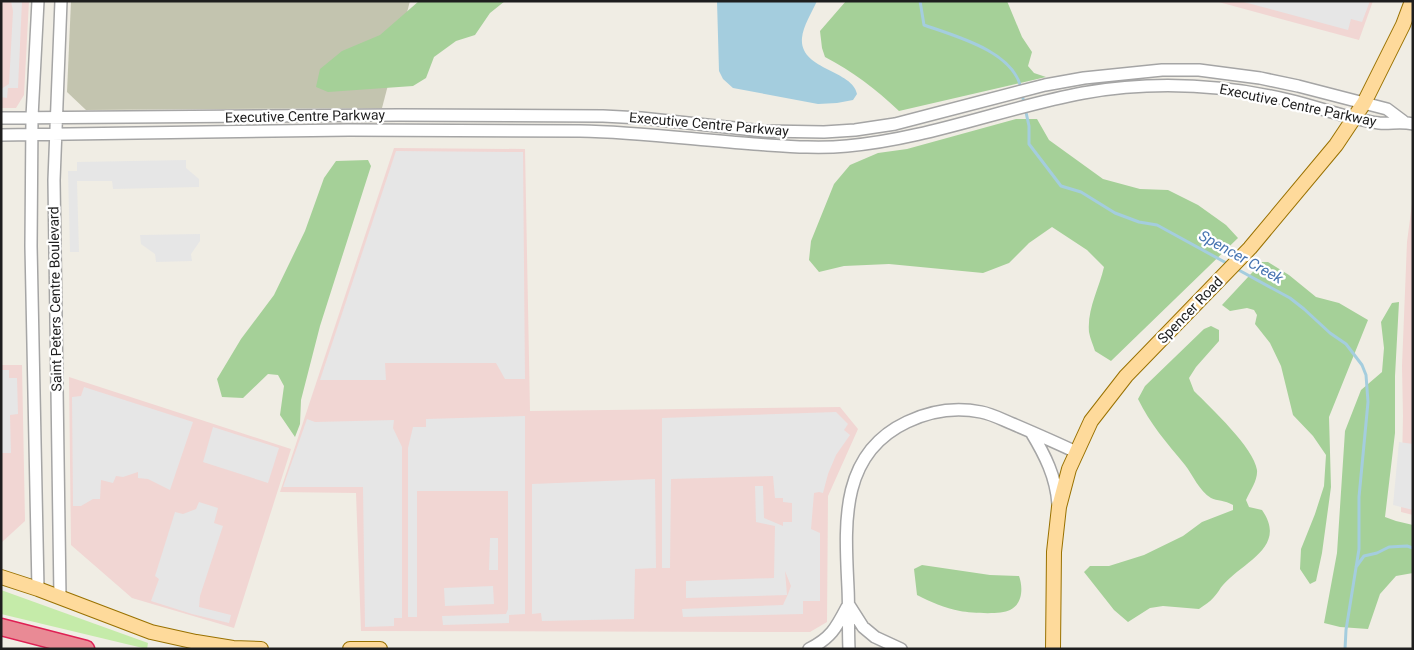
<svg xmlns="http://www.w3.org/2000/svg" width="1414" height="650" font-family="Roboto,sans-serif">
<rect width="100%" height="100%" fill="#f0ede4"/>
<path fill="#f1d6d3" d="M1 1H29L24 95 16 108H1Z
M1215 1H1373L1359 40Z
M394 148 525 149 530 411 840 407 858 429 828 496 827 622 810 632 361 631 356 493 280 492Z
M1413 196V515L1401 512 1403 416 1402 366 1407 242Z
M1 365H22L25 521 1 543Z
M69 377 291 449 234 628 132 598 71 545Z"/>
<path fill="#c3c4af" d="M71 1H410L382 108 86 110 67 92Z"/>
<path fill="#c5eba9" d="M1 590 148 643 147 649 1 614Z"/>
<path fill="#a5d098" d="M419 1H505L490 13 475 35 456 41 434 57 426 78 413 86 328 92 316 87 320 69 342 51 380 35Z
M846 1H1007L1022 37 1032 52 1028 66 1034 73 1046 77 899 111C876 89 852 71 825 57L822 48 820 31Z
M1016 119H1037L1049 140 1103 179 1140 189 1168 190 1198 205 1226 225 1238 238 1111 361 1095 351C1093 345 1090 338 1089 332 1087 309 1099 289 1104 267L1087 250 1052 227 1029 243 1009 263 983 273 889 264 844 266 819 272 809 260 811 241 834 184 850 165 878 153 907 149Z
M368 160 371 166 320 326 301 400 300 424 295 437 280 415 284 386 278 375 268 374 243 398 222 397 217 379 241 339 274 295 305 231 324 178 336 161Z
M1262 262H1268L1289 275 1316 297 1339 303 1368 320 1329 417 1331 487 1322 553 1316 581 1310 584 1300 569 1301 549 1315 514 1324 486 1326 455 1313 436 1293 415 1281 366 1270 343 1255 324 1257 315 1254 310 1247 308 1230 311 1222 305Z
M1399 302 1395 376V433L1385 517 1396 521 1413 525V573L1396 576 1380 594 1368 629 1340 627 1324 623 1337 553 1345 431 1361 390 1382 372 1384 348 1381 322 1392 303Z
M1211 326 1219 330V341L1196 367 1189 378 1194 391C1211 408 1254 448 1257 470 1258 480 1250 491 1246 500L1249 507 1262 510C1288 547 1243 562 1223 585 1220 588 1218 593 1214 597 1210 602 1204 605 1199 609L1163 606 1150 608 1128 622 1114 610 1084 572 1090 566H1109L1144 555 1183 536 1202 522 1233 510V505C1225 500 1217 501 1211 498 1199 491 1193 475 1185 465 1167 443 1150 424 1138 399L1145 386 1204 329Z
M922 565 990 575 1019 576C1023 587 1023 604 1010 610 1000 615 972 613 960 611 945 608 930 602 917 595L914 569Z"/>
<path fill="#e6e6e6" d="M11 1H22L18 88H8L7 98 1 97V89L9 84 13 11Z
M1240 1H1370L1362 22 1351 19 1348 30Z
M396 151 523 152 525 379H505L496 363H385L386 380H320Z
M186 160V168L199 179V187L113 189 112 181H77L79 252H70L68 171H77V162Z
M200 234V241L191 254 192 261 156 262 155 254 141 244 140 235Z
M1 370H9V378H17L18 414 10 415 11 453H1Z
M84 387 193 422 170 490 148 479 138 478V472L123 477 116 476 113 483 101 480 100 499H93L81 506H73L72 397 81 396Z
M836 412 848 424 844 430 850 435 836 455 828 474 823 493 819 492 814 493 811 529 820 533V601H803V614L683 617 682 609 783 605 788 594 791 586 785 571 787 595 686 598V581L774 578 775 526 756 522 755 486H763L764 518 783 526V522H792V503L783 502V498H775L773 476 671 479 670 568H662V418Z
M525 416V614L509 615V623L443 625 442 616 506 614 508 609V491H417V617H408V448L413 427H426V419Z
M307 419 315 422 394 420 393 428 402 447V618H394V626L365 627 363 487H283Z
M213 427 279 448 268 483 203 462Z
M1399 442 1413 444V510L1393 505Z
M655 479 656 568 635 569 634 619 542 621 541 613 532 614V484Z
M199 502 218 508 214 523 223 526 200 596 199 607 231 615 229 623 192 614 151 601 159 579 155 576 175 512 183 514 196 509Z
M490 538H498V570H489Z
M493 586 494 604 445 606 444 588Z"/>
<path fill="#a4cdde" d="M717 1H817C812 12 803 26 802 38 799 70 853 70 857 94L853 100 837 103 818 104 733 88 723 79 719 71Z"/>
<g fill="none" stroke-linecap="round" stroke-linejoin="round">
<path stroke="#a4cdde" stroke-width="3" d="M920 1 924 25C955 36 1013 51 1021 88
M1022 94 1029 126V144L1061 186 1081 192 1115 213 1139 222 1157 225 1230 265
M1235 268 1290 298 1304 309 1330 333 1346 344 1362 365 1366 375 1368 402 1359 497V549L1346 630 1345 649
M1356 567 1364 556 1377 553 1389 547 1407 546 1413 548"/>
<g stroke="#a5a5a5" stroke-width="14">
<path id="minor" d="M1 118 399 115 603 116 641 118 764 131 824 132 855 130 895 124 1045 85 1084 78 1162 70H1199L1260 78 1298 86 1387 109 1403 121
M1 135 349 130 580 131C639 132 696 140 754 144 785 146 816 149 847 146 927 139 1003 108 1083 93 1151 81 1221 84 1289 100 1311 105 1332 113 1354 118 1362 120 1371 122 1379 123 1391 124 1401 121 1413 124
M1031 432C1045 455 1056 477 1058 504
M38 589 31 246 32 117 38 1
M60 597 54 180 61 1
M849 605 863 627 875 637 901 649
M809 649C831 638 836 628 847 607
M849 649C848 628 849 608 848 588 845 524 839 454 907 422 930 411 956 407 981 412 992 414 1003 420 1013 424 1034 433 1055 442 1076 452"/>
</g>
<g stroke="#997100" stroke-width="16">
<path id="major" d="M1 577 38 589 151 632 196 642 233 648 261 649
M350 649H380
M1053 649 1054 552 1059 507 1069 469 1091 421 1126 376 1250 248 1336 145 1364 103 1403 25 1412 1"/>
</g>
<g stroke="#df2054" stroke-width="19">
<path id="highway" d="M1 627 86 649"/>
</g>
<use href="#minor" stroke="#fff" stroke-width="11"/>
<use href="#major" stroke="#feda9b" stroke-width="14"/>
<use href="#highway" stroke="#e98a95" stroke-width="16"/>
</g>
<g text-anchor="middle" stroke-width="4.5" stroke-linejoin="round" paint-order="stroke">
<g font-size="14" fill="#1e1e1e" stroke="#fff">
<text transform="translate(1298 105) rotate(12)" y="5">Executive Centre Parkway</text>
<text transform="translate(305 116) rotate(-1)" y="5">Executive Centre Parkway</text>
<text transform="translate(709 124) rotate(5)" y="5">Executive Centre Parkway</text>
<text transform="translate(55 299) rotate(-91)" y="5">Saint Peters Centre Boulevard</text>
<text transform="translate(1190 310) rotate(-46)" y="5">Spencer Road</text>
</g>
<g font-size="15" font-style="italic" fill="#4875b1" stroke="#fff">
<text transform="translate(1241 257) rotate(29)" y="5">Spencer Creek</text>
</g>
</g>
<rect width="1414" height="650" fill="none" stroke="#1e1e1e" stroke-width="5"/>
</svg>
